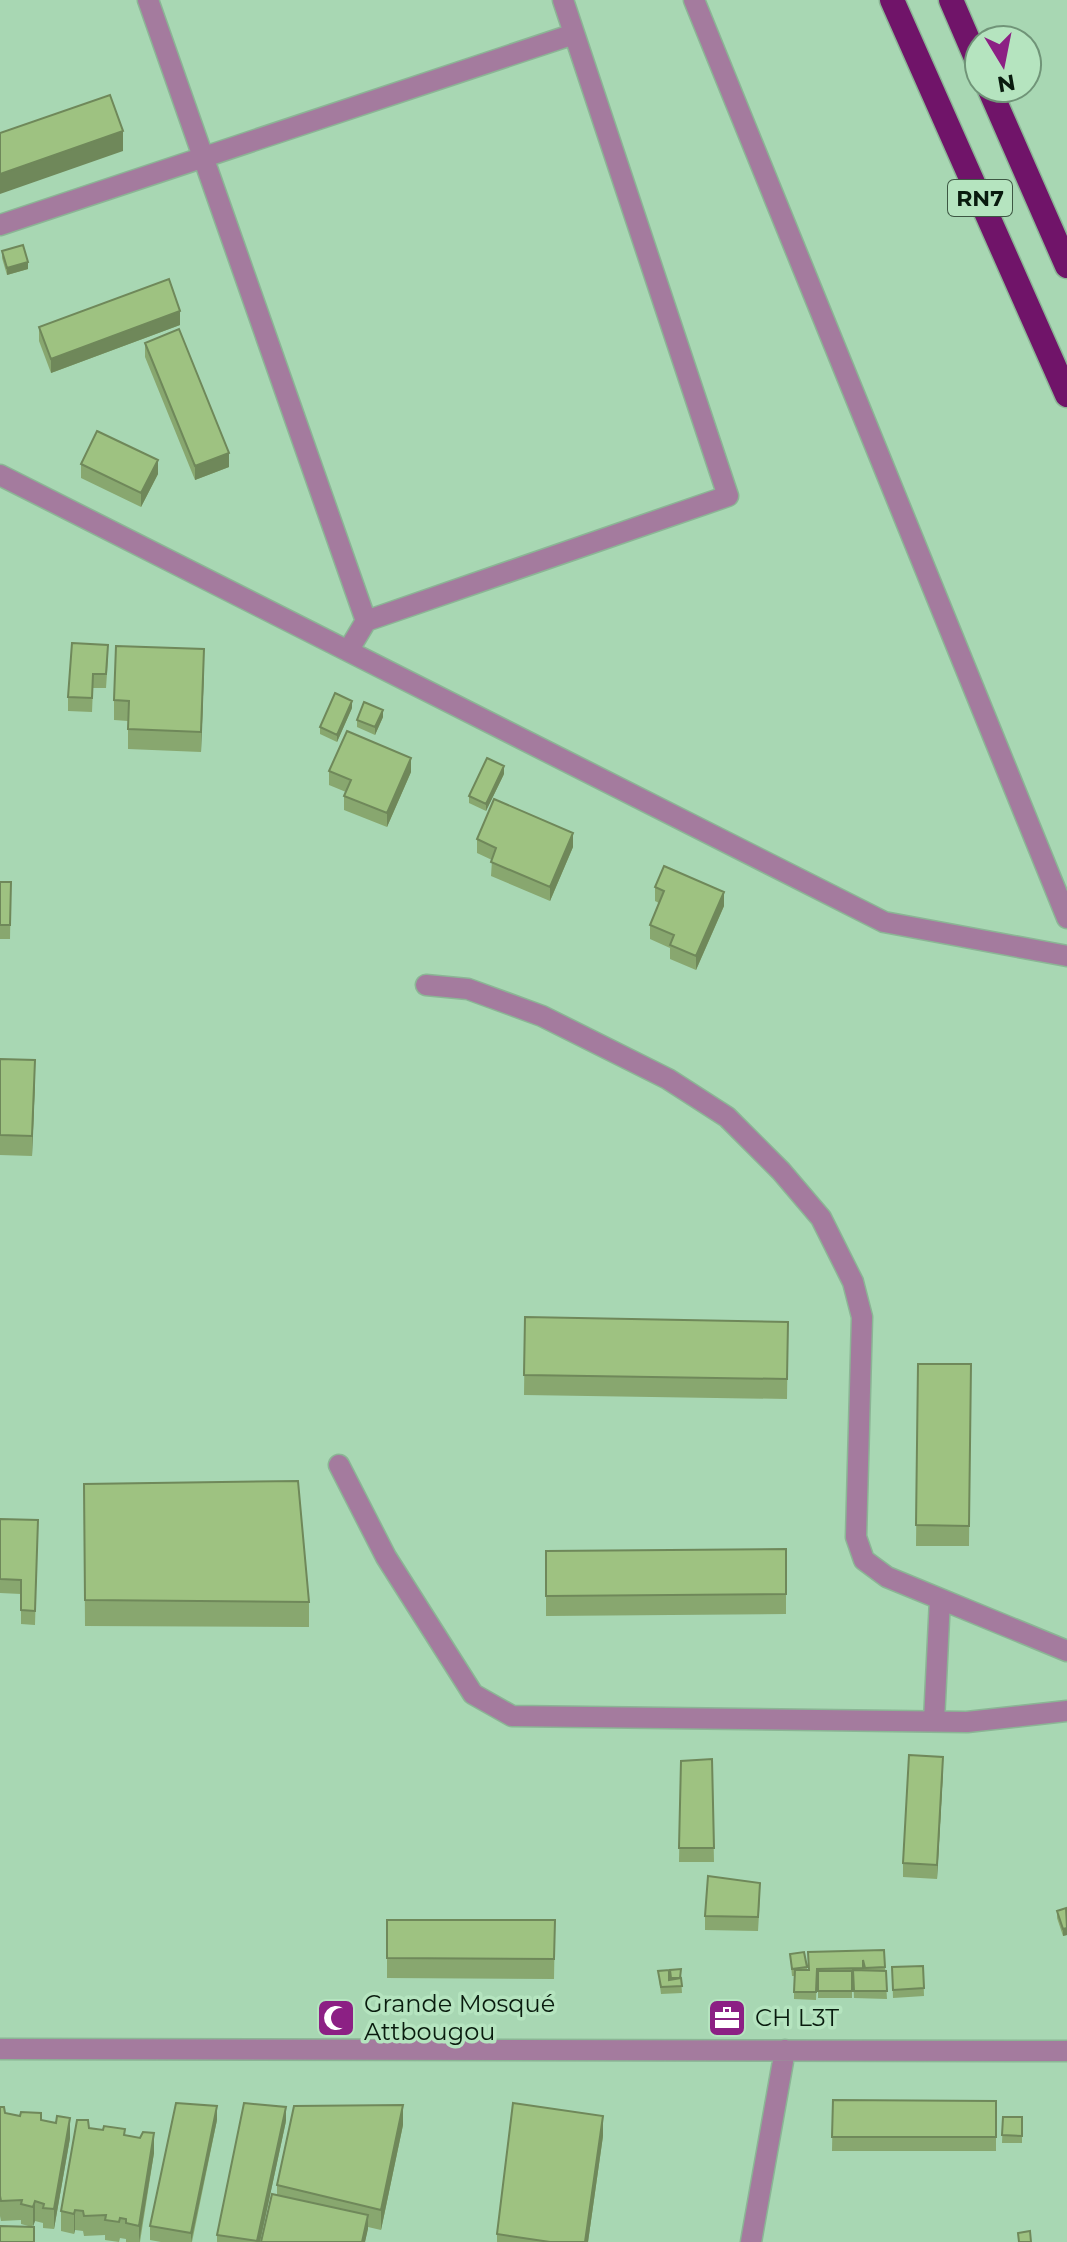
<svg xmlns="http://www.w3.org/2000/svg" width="1067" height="2242" font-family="Montserrat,sans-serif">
<rect width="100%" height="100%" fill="#a8d7b3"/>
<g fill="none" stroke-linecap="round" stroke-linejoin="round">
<g stroke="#8bb595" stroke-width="23">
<path id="minor" d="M148 0 366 621
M694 0 1067 918
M0 225 574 34
M0 475 884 922 1067 956
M348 651 366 621 728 496 563 0
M426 985 468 989 542 1016 668 1079 727 1117 781 1171 821 1218 853 1282 862 1317 856 1537 864 1560 887 1577 1067 1651
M339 1465 386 1557 473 1694 512 1716 967 1722 1067 1711
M934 1721 940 1599
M0 2049 1067 2051
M751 2242 785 2050"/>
</g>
<g stroke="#8bb595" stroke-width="27">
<path id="highway" d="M892 0 1067 395
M951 0 979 65
M989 88 1067 266"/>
</g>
<use href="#minor" stroke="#a47b9e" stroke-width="20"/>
<use href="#highway" stroke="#701469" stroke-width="24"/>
</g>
<path fill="#88a76f" d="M2 251 28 269 7 275 2 258Z
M180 325 51 373 39 341V327Z
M145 343 229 467 195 480 145 357Z
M81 464 158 474 141 507 81 478Z
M108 659 106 688H93L92 712 68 711V697Z
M204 669 201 752 128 749V721L114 720V700Z
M352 708 337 742 320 734V727Z
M383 717 375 735 357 727V720Z
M329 771 411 772 387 827 344 810V796L346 792 329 785Z
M504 774 486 811 469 803V796Z
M477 839 573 847 550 901 491 876 492 860 477 853Z
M0 882H11L10 939H0Z
M655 887 724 906 696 970 670 959V948L650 939V925L659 903 655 901Z
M0 1059 35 1080 32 1156 0 1155Z
M525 1317 788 1322 787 1399 524 1395Z
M918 1364H971L969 1546H916Z
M84 1484 309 1602V1627L85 1626Z
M0 1519 38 1520 35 1625 21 1624V1594L0 1593Z
M786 1549V1614L546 1616V1551Z
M712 1759 714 1862H679L681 1761Z
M943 1771 937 1879 903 1877V1863Z
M760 1897 758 1931 705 1930V1916Z
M1067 1910V1935L1063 1936 1057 1918V1911Z
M387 1920H555L554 1979 387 1978Z
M884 1950 887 1999 854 1998 853 1975 852 1976V1998H818V1976H817L816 2000 794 1999V1976H792L790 1954 807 1967V1970Z
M923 1966 924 1996 893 1998 892 1967Z
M670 1970 681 1978 682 1993 661 1994 658 1971 669 1980H671Z
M833 2100 996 2101V2151H832Z
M0 2107 5 2113 41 2120 70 2138 54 2229 43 2228V2223L35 2221 32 2227 21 2224V2220L1 2221 0 2216Z
M1003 2117H1022V2143H1002Z
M217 2120 192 2242H161L150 2240V2226Z
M286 2121 260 2242H217V2235Z
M403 2125 381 2230 368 2227 365 2242H261L277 2196V2185Z
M89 2128 124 2135 154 2153 140 2242H126V2239L120 2238 119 2242 105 2240V2235L84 2236 83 2231 75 2230 74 2234 61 2231V2211Z
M603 2136 588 2242H497V2234Z"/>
<path fill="#6f885a" d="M123 131V151L0 194V174Z
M28 262V269L7 275V268Z
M180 311V325L51 373V359Z
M229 453V467L195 480V466Z
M158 460V474L141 507V493Z
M204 649V669L201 752V732Z
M352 701V708L337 742V735Z
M383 710V717L375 735V727Z
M411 758V772L387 827V813Z
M504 766V774L486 811V804Z
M573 833V847L550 901V887Z
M724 892V906L696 970V956Z
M35 1060V1080L32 1156V1136Z
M943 1757V1771L937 1879V1865Z
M1067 1928V1935L1063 1936V1929Z
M403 2105V2125L381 2230V2210Z
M217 2106V2120L191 2242V2233Z
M286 2107V2121L260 2242H257Z
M603 2116V2136L588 2242H585Z
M70 2118V2138L54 2229V2209Z
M154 2133V2153L139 2242V2226Z
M35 2201V2221L33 2227V2207Z
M75 2210V2230L74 2234V2214Z
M368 2215V2229L365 2242H362Z"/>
<path fill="#9ec281" stroke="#6f885a" stroke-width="2" d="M110 95 123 131 0 174V133Z
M23 245 28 262 7 268 2 251Z
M169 279 180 311 51 359 39 327Z
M179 329 229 453 195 466 145 343Z
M97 431 158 460 141 493 81 464Z
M72 643 108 645 106 674H93L92 698 68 697Z
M116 646 204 649 201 732 128 729 129 701 114 700Z
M335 693 352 701 337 735 320 727Z
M364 702 383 710 375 727 357 720Z
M347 731 411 758 387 813 344 796 351 780 329 771Z
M487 758 504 766 486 804 469 796Z
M494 799 573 833 550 887 491 862 496 848 477 839Z
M664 866 724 892 696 956 670 945 674 935 650 925 664 891 655 887Z
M0 882H11L10 925H0Z
M0 1059 35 1060 32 1136 0 1135Z
M525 1317 788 1322 787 1379 524 1375Z
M918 1364H971L969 1526 916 1525Z
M298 1481 309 1602 85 1600 84 1484Z
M0 1519 38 1520 35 1611 21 1610V1580L0 1579Z
M786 1549V1594L546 1596V1551Z
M909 1755 943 1757 937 1865 903 1863Z
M712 1759 714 1848H679L681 1761Z
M708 1876 760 1883 758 1917 705 1916Z
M1066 1908 1067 1928 1063 1929 1057 1911Z
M387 1920H555L554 1959 387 1958Z
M884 1950 885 1967 865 1968 863 1960V1968L817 1969 816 1992H794L795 1970H809L808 1952Z
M804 1952 807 1967 792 1969 790 1954Z
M923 1966 924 1988 893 1990 892 1967Z
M681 1969 680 1978H671L670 1970Z
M669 1970V1980L681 1978 682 1986 661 1987 658 1971Z
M853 1970 886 1971 887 1991H854Z
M818 1971H852V1991H818Z
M833 2100 996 2101V2137H832Z
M176 2103 217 2106 191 2233 150 2226Z
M244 2103 286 2107 257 2241 217 2235Z
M513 2103 603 2116 585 2242H550L497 2234Z
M403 2105 381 2210 277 2185 294 2106Z
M0 2107H4L5 2113 20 2116 21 2112 41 2113V2120L56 2123 57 2116 70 2118 54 2209 43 2208 44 2204 35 2201 33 2207 21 2204 22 2200 1 2201 0 2196Z
M1003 2117H1022V2136L1002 2135Z
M77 2120H88L89 2128 103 2130 104 2126 125 2129 124 2135 140 2138 143 2132 154 2133 139 2226 126 2223V2219L120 2218 119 2222 105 2220 106 2215 84 2216 83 2211 75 2210 74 2214 61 2211Z
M272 2194 368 2215 362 2242H261Z
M0 2226 34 2227V2242H0Z
M1030 2231 1031 2242H1019L1018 2233Z"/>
<defs>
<g id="mosque-square" transform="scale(2)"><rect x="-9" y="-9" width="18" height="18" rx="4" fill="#8c2084" stroke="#b5e4bf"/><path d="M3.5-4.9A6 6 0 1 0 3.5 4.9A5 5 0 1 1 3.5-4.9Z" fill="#fff"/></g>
<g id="office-square" transform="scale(2)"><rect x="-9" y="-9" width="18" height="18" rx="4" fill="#8c2084" stroke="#b5e4bf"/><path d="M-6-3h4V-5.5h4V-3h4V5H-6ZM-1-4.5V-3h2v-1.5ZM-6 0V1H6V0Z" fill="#fff"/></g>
</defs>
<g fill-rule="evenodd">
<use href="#mosque-square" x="336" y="2018"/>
<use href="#office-square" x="727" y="2018"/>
</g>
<g text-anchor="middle" stroke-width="7" stroke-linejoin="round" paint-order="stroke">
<rect fill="#b5e4bf" stroke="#3d5743" stroke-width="2" x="948" y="180" width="64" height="36" rx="6"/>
<g font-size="22" font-weight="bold" fill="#091b0e">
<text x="980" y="206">RN7</text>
</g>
<g font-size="24" fill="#091b0e" stroke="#b5e4bf" text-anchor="start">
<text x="364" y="2012">Grande Mosqué<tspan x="364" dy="28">Attbougou</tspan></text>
<text x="755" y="2026">CH L3T</text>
</g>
</g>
<g transform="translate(1003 64) rotate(170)"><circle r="38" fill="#b5e4bf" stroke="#709478" stroke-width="2"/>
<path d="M0-6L14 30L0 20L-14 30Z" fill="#8c2084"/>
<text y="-12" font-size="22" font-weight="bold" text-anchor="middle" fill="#091b0e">N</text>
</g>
</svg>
